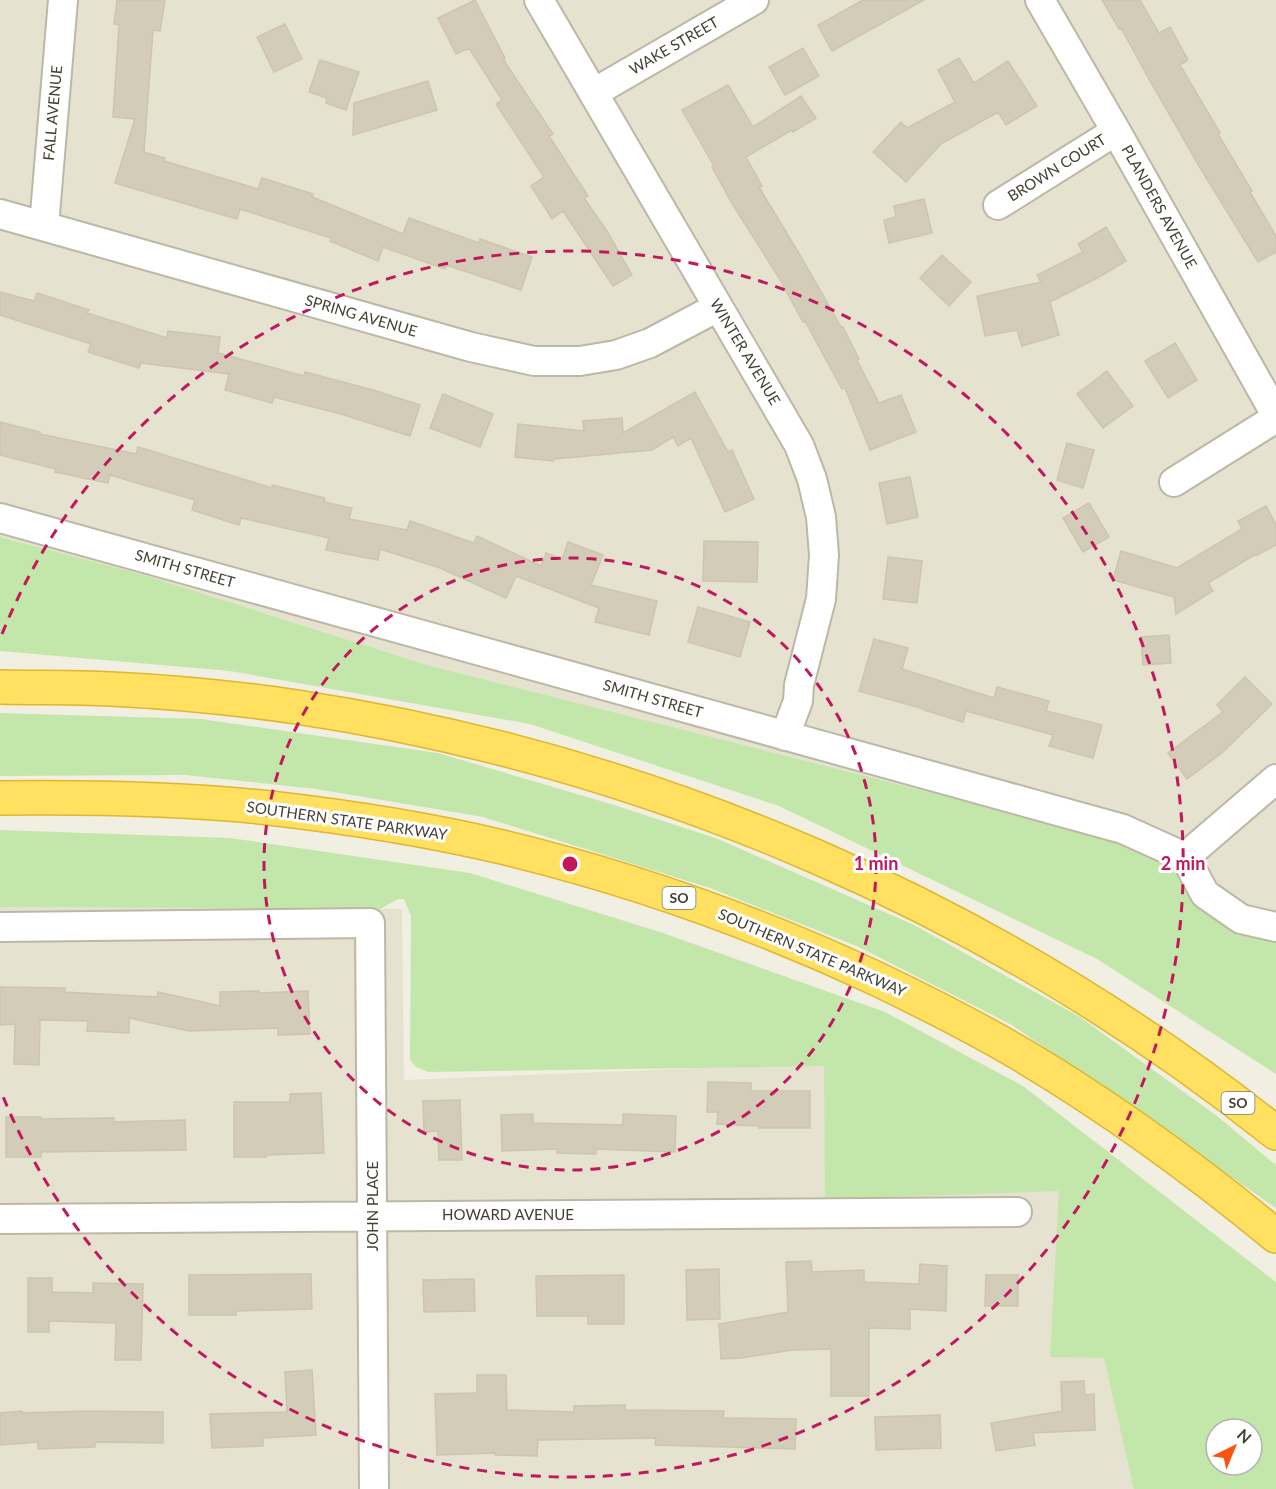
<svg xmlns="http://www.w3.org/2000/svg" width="1276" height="1489" font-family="Lato,sans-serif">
<rect width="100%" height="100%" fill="#f1efe2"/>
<path fill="#e5e2d0" d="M0 0H1276V927L1241 919 1184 857 427 665 144 575 0 537Z
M0 907 402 909 404 1080 826 1063 1063 1186 1110 1351 1144 1489H0Z"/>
<path fill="#c3e7aa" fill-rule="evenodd" d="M0 537 144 575 427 665 1185 857 1205 894 1276 927V1074L1097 959 779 806 530 724 230 671 0 651Z
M0 713 201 719 438 753 611 804 718 839 914 925 1080 1017 1217 1116 1276 1165V1208L1012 1025 859 947 710 888 483 817 316 789 185 775 0 776Z
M0 830 230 838 470 873 660 932 885 1012 1023 1086 1276 1282V1489H1134L1104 1358 1050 1357 1059 1191 825 1199 824 1066 428 1072 416 1067 410 1060 411 916 404 899H398L380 909 0 907ZM1216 1429H1252V1465H1216Z"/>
<path fill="#d3ccb8" stroke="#cec5ab" stroke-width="1.5" d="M117 0H165L160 31 153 30 144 152 165 158 164 161 258 189 262 178 313 194 312 197 403 234 409 218 479 243 480 239 532 257 521 290 446 265 445 269 383 247 378 261 330 241 331 238 240 209 237 219 115 183 135 119 113 117 119 25 114 24Z
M475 0 505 58 503 59 553 134 549 136 588 196 584 198 607 231 632 275 613 286 563 211 552 219 531 186 544 177 496 104 502 100 469 48 456 54 438 18Z
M863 0H924L832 51 818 25Z
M1102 0H1140L1159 33 1170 27 1188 60 1180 65 1220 133 1218 134 1252 191 1250 192 1276 236V252L1258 262 1202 171 1150 81 1121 28 1119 29Z
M285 24 302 59 274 72 257 37Z
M803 48 819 76 785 95 769 67Z
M959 58 974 83 1008 61 1037 106 1006 125 998 112 941 144 906 182 873 152 901 122 907 128 955 102 938 70Z
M320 60 359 72 346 110 326 103 327 98 309 92Z
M428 81 437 110 353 135 354 103Z
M728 85 753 127 801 96 816 118 793 132 792 130 746 157 762 186 759 187 800 255 841 327H843L859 359 857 360 879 403 901 395 916 432 870 450 845 388 842 389 805 321 803 322 779 278 733 205 712 167 714 166 682 110Z
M924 199 932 233 889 243 884 220 896 217 894 206Z
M1106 227 1126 261 1099 277 1050 302 1059 335 1022 346 1017 330 985 336 977 296 1041 282 1037 275 1083 252 1078 244Z
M942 255 971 282 949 306 920 278Z
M0 292 34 301 37 293 89 310 87 313 167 338 168 331 220 337 218 353 304 376 305 372 373 390 420 405 410 436 341 414 274 397 272 403 225 390 229 374 141 363 139 368 88 352 91 344 0 315Z
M1175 343 1197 380 1168 398 1145 361Z
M1107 371 1133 406 1103 428 1077 394Z
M695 392 728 452 732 450 754 499 725 512 691 438 678 446 673 437 652 450 554 459 553 461 515 457 518 424 584 431 583 421 622 418 623 433Z
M443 394 493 414 480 447 430 428Z
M0 422 40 432V434L136 454 138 447 272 488V485L325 498 324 502 352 508 349 519 407 530 410 521 474 543 477 536 541 566 546 553 562 559 568 542 603 555 591 585 657 601 649 635 595 622 599 608 516 576 506 598 440 568 380 549 378 560 326 550 329 538 241 518 239 525 192 510 195 500 110 475 108 483 55 472 56 469 0 455Z
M1067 443 1094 450 1083 488 1057 480Z
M910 477 918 517 887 524 879 483Z
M1089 503 1109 537 1083 552 1063 518Z
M1266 506 1276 524V545L1257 555 1256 554 1208 583 1213 591 1176 614 1174 597 1113 580 1121 551 1177 568 1242 529 1238 521Z
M704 541 758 542 757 582 703 581Z
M888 557 922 561 917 603 883 599Z
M698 607 750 622 740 657 688 642Z
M1169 635 1171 663 1143 665 1141 637Z
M874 639 908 648 902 669 994 698 997 687 1049 701 1046 711 1102 725 1093 758 1049 746 1053 735 966 711 963 722 924 710V709L859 691Z
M1245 677 1272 704 1223 752 1187 779 1168 753 1223 712 1217 705Z
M0 987 65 988 64 992 157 997 158 992 220 1006V992L259 991V993L308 991 310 1034 278 1035V1028L189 1031 129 1018V1033L87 1031 88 1021 40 1020 39 1065 14 1064 15 1024 0 1025Z
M708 1082 751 1083V1091H810V1128H759V1126L717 1124 718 1112H707Z
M321 1093 324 1153 266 1155V1157H234V1102H290V1094Z
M460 1100 462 1160H439L438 1131 424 1132 423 1101Z
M533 1114V1123L623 1125V1114L676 1116 675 1152 596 1149V1154L557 1153V1149L502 1151 501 1115Z
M6 1117H41V1119L114 1118V1122L185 1120 186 1150 41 1152V1157H6Z
M811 1261 812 1272 864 1270V1282L919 1284 920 1264 947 1266 946 1311 910 1309V1329L869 1328V1396H831V1349L792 1350 741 1358 721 1359 719 1324 788 1312 786 1262Z
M719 1269 720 1319 687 1320 686 1270Z
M311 1274 312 1309 236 1311V1315H189V1275Z
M624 1275V1324H588V1316H537L536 1276Z
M986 1275H1018V1306H985Z
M28 1278H52V1292L93 1293V1283L143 1284 141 1360H115L116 1323 49 1321V1332H28Z
M474 1279 475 1311 424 1312 423 1280Z
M312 1370 316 1435 263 1438V1446L212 1448 210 1414 287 1412 285 1372Z
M477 1375H506L507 1410 574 1412V1406L625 1405V1410L724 1411 723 1418 796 1419 795 1449 655 1445 656 1438 538 1440 537 1456 495 1455V1453L437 1455 435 1394 477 1393Z
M1084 1381 1085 1395 1094 1394 1095 1430 1033 1433 1035 1445 996 1451 991 1423 1062 1411 1061 1382Z
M22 1411V1413L86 1411 163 1412V1443L95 1442V1447L38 1449V1442L0 1445V1413Z
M940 1415 941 1448 876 1450 875 1417Z"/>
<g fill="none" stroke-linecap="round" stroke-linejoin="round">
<g stroke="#bdb8a5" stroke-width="32">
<path id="minor" d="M539 0 799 445 812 479 821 517 824 555 821 599 799 685 798 701 785 736
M1040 0 1116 131 1276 415
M595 92 754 0
M998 205 1116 131
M0 214 471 347 534 361H580L616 355 650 343 718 307
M44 226 63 0
M1174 482 1276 418
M0 518 1123 829 1185 857 1205 894 1241 919 1276 927
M1185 857 1276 779
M0 927 370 923 374 1489
M0 1219 1017 1212"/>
</g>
<g stroke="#deb630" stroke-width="36">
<path id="highway" d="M0 687C37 688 74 687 111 689 173 692 235 698 297 707 654 761 994 908 1276 1133
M0 798C90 797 181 798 270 808 348 817 426 829 502 847 631 878 755 922 875 978 925 1002 975 1027 1022 1055 1111 1108 1196 1170 1276 1236"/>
</g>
<use href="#minor" stroke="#fff" stroke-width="28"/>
<use href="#highway" stroke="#ffe060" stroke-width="33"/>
</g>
<g fill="none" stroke="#c2185b" stroke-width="3" stroke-dasharray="10 8">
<circle cx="570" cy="864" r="306"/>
<path d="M2 634A613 613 0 1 1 2 1094"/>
</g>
<g text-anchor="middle" stroke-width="6" stroke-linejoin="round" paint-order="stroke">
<g fill="#fff" stroke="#7b7970" stroke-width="1.5">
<rect x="662.5" y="887" width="33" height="22" rx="4.5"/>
<rect x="1221.5" y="1092" width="33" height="22" rx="4.5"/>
</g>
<g font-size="14" font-weight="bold" fill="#433f33">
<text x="679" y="903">SO</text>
<text x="1238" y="1108">SO</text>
</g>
<g font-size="15" fill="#433f33" stroke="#fff">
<text transform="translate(674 46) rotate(-30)" y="5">WAKE STREET</text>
<text transform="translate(53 113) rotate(-85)" y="5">FALL AVENUE</text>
<text transform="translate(1057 168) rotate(-32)" y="5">BROWN COURT</text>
<text transform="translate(1159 207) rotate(61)" y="5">PLANDERS AVENUE</text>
<text transform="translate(361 316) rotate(16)" y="5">SPRING AVENUE</text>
<text transform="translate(745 352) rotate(59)" y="5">WINTER AVENUE</text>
<text transform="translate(185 569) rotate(16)" y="5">SMITH STREET</text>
<text transform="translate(653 699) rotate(16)" y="5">SMITH STREET</text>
<text transform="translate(347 821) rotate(8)" y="5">SOUTHERN STATE PARKWAY</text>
<text transform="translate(812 953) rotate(23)" y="5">SOUTHERN STATE PARKWAY</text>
<text transform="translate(373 1206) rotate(-90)" y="5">JOHN PLACE</text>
<text x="508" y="1220">HOWARD AVENUE</text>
</g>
</g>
<circle cx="570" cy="864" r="9" fill="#c2185b" stroke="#fff" stroke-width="3"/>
<g font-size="18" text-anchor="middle" font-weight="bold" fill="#c2185b" stroke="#fff" stroke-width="6" stroke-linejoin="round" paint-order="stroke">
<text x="876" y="870">1 min</text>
<text x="1183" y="870">2 min</text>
</g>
<g transform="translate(1234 1447) rotate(43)"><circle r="28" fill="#ffffff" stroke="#b4b2ad" stroke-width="1.5"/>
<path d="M0-4.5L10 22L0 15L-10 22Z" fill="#fc540f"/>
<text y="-9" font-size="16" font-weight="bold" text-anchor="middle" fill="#433f33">N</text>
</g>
</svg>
